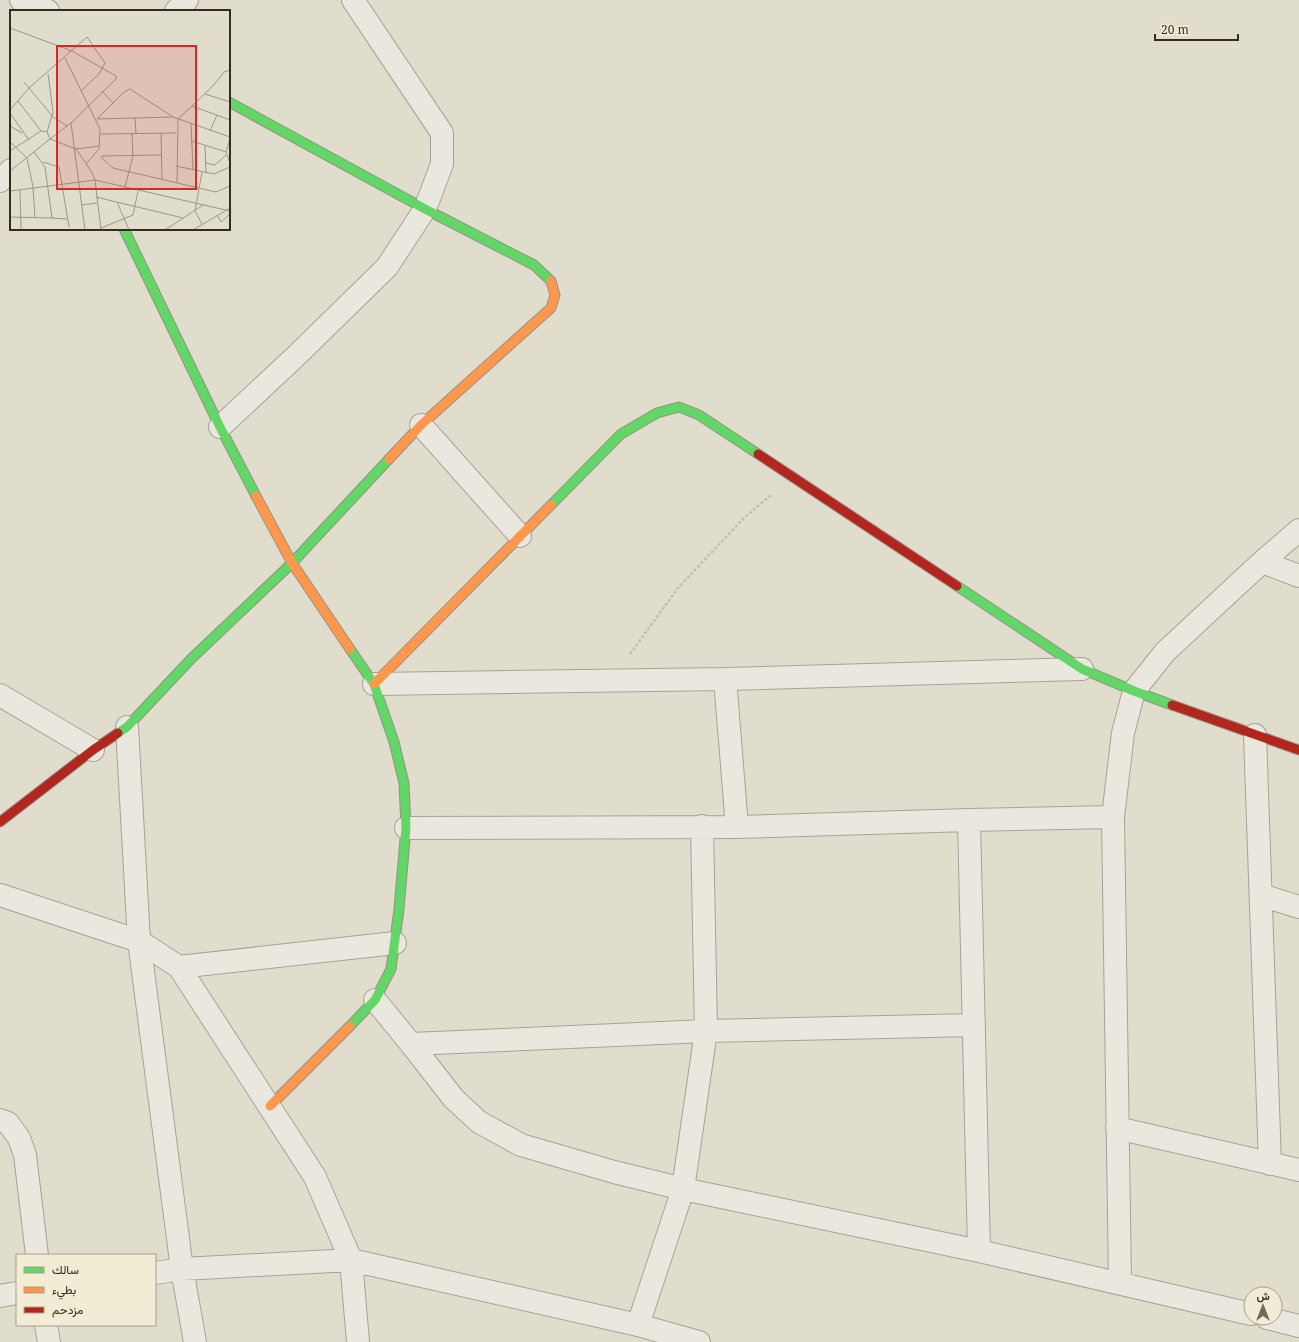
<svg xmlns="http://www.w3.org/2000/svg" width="1299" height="1342" font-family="'Noto Serif',Vazirmatn,serif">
<rect width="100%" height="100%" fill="#e1ddcd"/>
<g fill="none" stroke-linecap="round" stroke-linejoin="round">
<g stroke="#a6a296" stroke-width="24">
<path id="street" d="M21 0 48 11
M176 11 187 0
M0 181 11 170
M421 425 520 536
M220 427 295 357 387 267 425 209 442 164V133L353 0
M1262 562 1299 576
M725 679 737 827
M374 684 725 679 1082 669
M0 695 93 750
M127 727 139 941 182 1269 195 1342
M1255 735 1270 1164
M969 820 979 1251
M406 828 737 827 969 820 1113 817
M0 895 139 941 179 967 315 1177 351 1260 358 1342
M1261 895 1299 907
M179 967 395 943
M375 1000 411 1044 706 1031 974 1025
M411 1044 454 1099 479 1122 521 1145 614 1172 683 1189 979 1251 1251 1314
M0 1120 8 1123 19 1138 25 1155 37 1255
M1117 1128 1299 1170
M155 1273 182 1269 351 1260 638 1325 699 1342
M1120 1283 1113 817 1123 733 1134 691 1165 652 1262 562 1299 530
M0 1296 17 1293
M1267 1318 1299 1326
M46 1325 49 1342
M638 1325 683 1189 706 1031 702 826"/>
</g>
<g stroke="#969186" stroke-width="11">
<path id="fast" d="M229 102 425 209 534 265 551 281
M124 229 220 427 256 496
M551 505 621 434 657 413 679 407 699 415 758 454
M957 586 1082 669 1134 691 1172 705
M118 733 127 727 191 659 292 563 389 459
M350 1026 375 1000 391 969 399 909 406 828 404 783 394 742 374 684 350 649"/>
</g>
<g stroke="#969186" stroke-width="11">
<path id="slow" d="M389 459 421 425 551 308 555 295 551 281
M256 496 292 563 350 649
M374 684 551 505
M270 1106 350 1026"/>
</g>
<g stroke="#969186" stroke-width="11">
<path id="jam" d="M758 454 957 586
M1172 705 1299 750
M0 822 93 750 118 733"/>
</g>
<path stroke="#c2beb5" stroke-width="2.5" stroke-dasharray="3 2" stroke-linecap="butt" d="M630 654 678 588 744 518 772 494"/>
<use href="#street" stroke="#eae7de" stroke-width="22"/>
<use href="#fast" stroke="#63d668" stroke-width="9"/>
<use href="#slow" stroke="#ff974d" stroke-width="9"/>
<use href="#jam" stroke="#b3261e" stroke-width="9"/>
</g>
<g transform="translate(10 10)">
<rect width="220" height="220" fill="#e1ddcd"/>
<path fill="none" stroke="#9c9687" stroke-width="1" d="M0 18 62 41 106 66V69L61 113 40 129 66 139 81 161 85 170 91 220M55 48 90 119 89 139 76 154M14 72 43 107 57 116M92 81 103 93M195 84 220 92M8 91 31 121 37 122M182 96 220 110M0 100 19 78 77 27 95 53 89 64 71 81M0 103 19 130M125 108 126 124M87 109 114 82 120 79 163 107 220 127M87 109 162 107M61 113 75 220M181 114 183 160M0 116 12 123M200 121 207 105M151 123 152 169M91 124 166 123M220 129 216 142 220 153M182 131 216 142M0 132 17 148 23 177 25 208M195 135 196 163M66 139 89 136M0 141 31 121M24 142 35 157 42 208 57 209M91 146 151 145M91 147 103 158 206 182 220 176M33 152 49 157 59 217M196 153 205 155 216 145M166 156 204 164 220 157M0 161 40 129 37 122 43 102 38 64M167 173 168 109 201 78 214 62 220 60M115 177 123 146 122 124M10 180 11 220M0 181 85 170 220 201M86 187 173 208M107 192 119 220M71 195 87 193M207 205 211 212 220 204M0 207 42 208M192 214 185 201 192 162M91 218 123 205 128 181M155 220 193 195M183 220 220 198"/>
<path fill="#d62828" fill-opacity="0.15" stroke="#d62828" stroke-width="2" d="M47 36H186V179H47Z"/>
<rect width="220" height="220" fill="none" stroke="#342c1f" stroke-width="2"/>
</g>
<rect x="16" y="1254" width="140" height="72" fill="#f2ecd4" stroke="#a69f8c"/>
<rect x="24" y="1267" width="20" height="6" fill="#63d668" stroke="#a69f8c"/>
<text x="52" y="1274" font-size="12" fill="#342c1f">سالك</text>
<rect x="24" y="1287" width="20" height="6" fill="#ff974d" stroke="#a69f8c"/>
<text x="52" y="1294" font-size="12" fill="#342c1f">بطيء</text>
<rect x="24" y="1307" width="20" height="6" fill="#b3261e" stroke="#a69f8c"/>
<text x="52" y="1314" font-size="12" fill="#342c1f">مزدحم</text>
<g transform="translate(1263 1306)"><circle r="19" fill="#f2ecd4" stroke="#a69f8c"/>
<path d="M0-3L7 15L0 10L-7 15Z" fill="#716a5c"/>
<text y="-6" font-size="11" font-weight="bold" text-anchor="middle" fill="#342c1f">ش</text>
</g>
<path d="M1155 34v6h83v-6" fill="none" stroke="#342c1f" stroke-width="2"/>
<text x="1161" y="34" font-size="12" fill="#342c1f" stroke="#f2ecd4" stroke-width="3" paint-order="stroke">20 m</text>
</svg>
